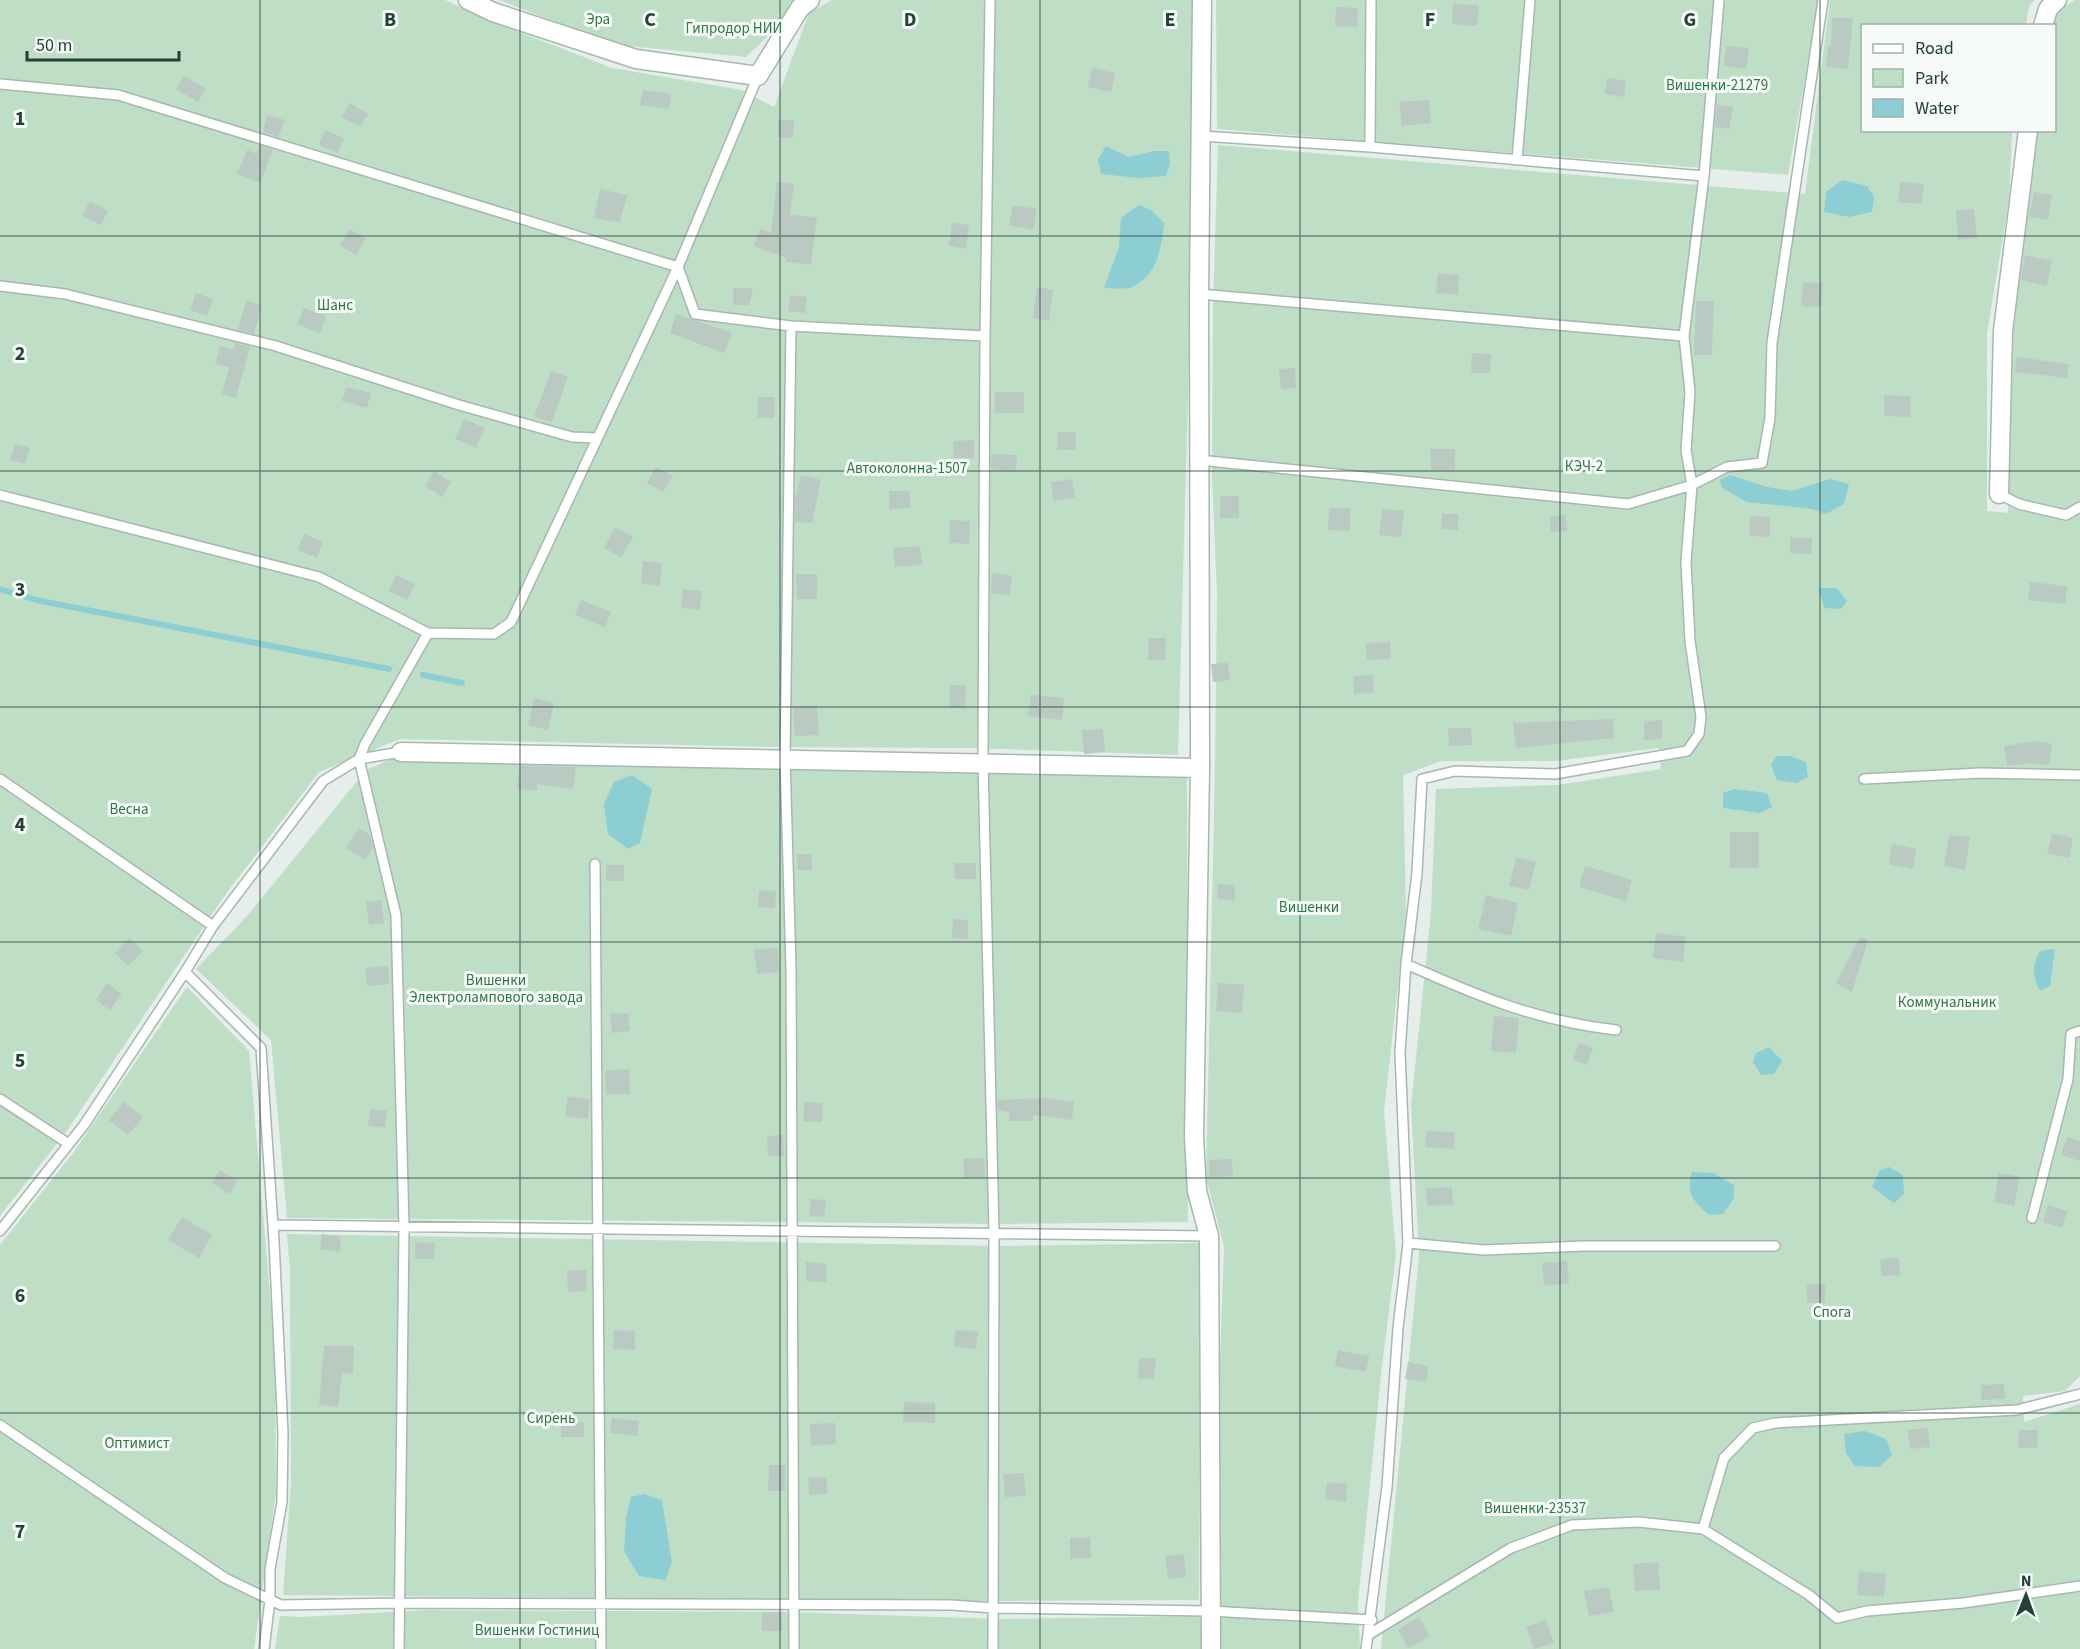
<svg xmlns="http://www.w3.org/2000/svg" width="2080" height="1649" font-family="'Source Sans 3',sans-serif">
<rect width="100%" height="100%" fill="#e5eeea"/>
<path fill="#bedfc5" d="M0 0H445L476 15 612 68 742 90 774 107 809 13 832 0H1194L1189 360 1178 755 972 748 777 747 400 739 319 772 225 895 66 1132 0 1216Z
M499 0H795L785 20 746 57 616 45Z
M1216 0H1819L1788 175 1217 129Z
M1830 0H2035L2029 6 2026 25 1862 26V130L2012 131 2009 200 1987 334V511L2008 513 2012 307 2037 131 2054 130V26L2049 25 2050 15 2075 0H2080V1376L2065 1391 2023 1396 2024 1422 2080 1404V1649H1381L1419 1255 1411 1106 1431 912 1436 789 1558 785 1661 769 1659 748 1555 761H1441L1403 775 1406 912 1384 1112 1396 1254 1381 1375 1358 1602 1360 1649H1221L1219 1388 1224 1247 1206 1178 1215 767 1217 593 1212 476 1213 310 1218 145 1805 194Z
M398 756 1187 775 1188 1222 1003 1224 287 1218 271 1040 196 969 248 915 366 770Z
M187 987 249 1051 275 1353 276 1493 254 1649H0V1245L73 1153Z
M287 1234 1002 1246 1201 1243 1199 1600 983 1601 283 1595 291 1482 290 1270Z
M427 1610 787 1612 998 1619 1204 1616 1205 1649H275L280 1616 302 1617Z"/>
<path fill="#8dcdd4" d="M1106 146 1129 157 1154 151H1169L1170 164 1166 176 1139 178 1101 174 1098 160Z
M1842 180 1867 186 1874 197 1872 212 1849 217 1824 212 1826 192Z
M1139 205 1151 210 1164 223C1161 249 1158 275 1132 287 1124 290 1112 288 1104 288L1119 247 1121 218Z
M1730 475 1767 487 1792 491 1830 479 1849 484 1844 504 1826 514 1812 509 1747 502 1722 488 1720 480Z
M1819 588H1837L1847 601 1841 609 1824 608Z
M1777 756H1790L1806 762 1808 777 1797 783 1777 780 1771 765Z
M632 775 652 789 640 843 628 849 608 834 604 804 614 782Z
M1734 789 1767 793 1772 807 1760 813 1723 808V793Z
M2055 949 2050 986 2040 991C2032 978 2032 964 2040 951Z
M1769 1047 1782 1061 1774 1074 1761 1075 1753 1062 1756 1053Z
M1889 1167 1903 1175 1904 1194 1894 1203 1872 1187 1880 1170Z
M1692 1172 1713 1173 1734 1185V1198L1723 1214 1709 1215C1693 1201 1686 1194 1692 1172Z
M1865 1431 1886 1439 1892 1455 1879 1467 1855 1466 1846 1453 1844 1434Z
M644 1494 662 1500 672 1563 665 1580 639 1576 624 1551 626 1519 631 1497Z"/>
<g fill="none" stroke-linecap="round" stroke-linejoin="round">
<path stroke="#8dcdd4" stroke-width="6" d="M0 589 36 600 389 669
M423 675 462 683"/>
</g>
<path fill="#bac9c2" d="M1453 4 1479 5 1477 26 1452 24Z
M1336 7 1358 8 1357 27 1335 26Z
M1832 18H1853L1848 69 1826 67 1828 46H1831Z
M1726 46 1749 48 1746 69 1724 66Z
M1092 68 1115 73 1111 92 1088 87Z
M184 76 206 89 198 102 176 89Z
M1607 78 1626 81 1624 97 1605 94Z
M643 90 671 94 669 109 640 105Z
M1429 100 1431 123 1402 126 1399 102Z
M350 103 368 114 360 127 342 117Z
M1717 105 1733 107 1729 129 1715 127Z
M267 115 285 120 278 137 263 132Z
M778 120H794L793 138 778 137Z
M325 130 344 138 338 153 319 145Z
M259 145 273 150 260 183 237 174 247 150 257 154Z
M777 182 794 184 790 215 817 217 811 265 785 262 786 258 754 246 760 229 771 233Z
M1900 182 1924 184 1922 204 1898 202Z
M600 189 627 195 620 223 594 218Z
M2034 192 2052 195 2048 220 2029 217Z
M90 201 108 211 101 225 82 216Z
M1013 205 1037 209 1033 230 1009 225Z
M1974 209 1977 238 1958 240 1956 211Z
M952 223 969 225 966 249 949 246Z
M349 229 366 238 356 255 340 246Z
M2025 255 2052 261 2047 286 2021 280Z
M1438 273 1459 275 1458 295 1436 293Z
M1803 282 1823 283 1821 307 1801 306Z
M1037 287 1053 290 1049 321 1033 318Z
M733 288H753L749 305H733Z
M196 293 213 299 207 316 190 310Z
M790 295 807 297 805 313 788 311Z
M246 301 262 305 254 334 238 330Z
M1696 301H1714L1712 355H1694Z
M304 308 326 316 320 333 297 324Z
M676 314 732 333 724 353 670 333Z
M235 343 250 347 236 398 222 394 229 367 215 364 220 346 233 350Z
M1472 353 1491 354 1490 373H1471Z
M2017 357 2069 364 2067 378 2015 372Z
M1295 368 1296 388 1281 389 1279 369Z
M551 371 568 377 552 422 534 417Z
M346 387 371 393 367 408 342 401Z
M995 392H1024V413H995Z
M1884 395 1911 396 1910 417 1884 416Z
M758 397H775L774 418 757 417Z
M464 419 485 428 476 448 455 439Z
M1058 432H1076V450H1057Z
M974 440V458H954L953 441Z
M15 444 30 448 25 464 10 460Z
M1430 449H1455V470H1431Z
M992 454 1017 455 1016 471 991 469Z
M656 467 673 476 663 492 647 483Z
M434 471 451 482 442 497 425 486Z
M801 475 821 480 812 523 795 522V501Z
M1072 479 1075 497 1053 501 1051 482Z
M889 491H910V508L889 509Z
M1220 496H1239V518H1220Z
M1329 508H1350V531L1328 530Z
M1382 509 1404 511 1401 537 1379 535Z
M1442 514H1458V530L1441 529Z
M1566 515 1567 531 1551 532 1550 516Z
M1750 516 1770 517V537L1749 536Z
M950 520 970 521 969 544 949 543Z
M615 527 633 537 621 557 604 548Z
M304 534 323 542 317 558 297 550Z
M1790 537 1812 538 1811 554 1790 553Z
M920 546 922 565 895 567 893 548Z
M643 561 662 563 660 586 641 584Z
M992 573 1012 576 1010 595 991 593Z
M796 574H817V599H797Z
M396 575 415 584 407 600 389 591Z
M2030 582 2067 586 2065 604 2028 600Z
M683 589 702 591 700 610 681 608Z
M581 600 611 612 605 627 575 615Z
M1149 638H1166L1165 660H1148Z
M1390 642 1391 659 1367 660 1366 643Z
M1228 663 1230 680 1213 682 1211 664Z
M1373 675 1374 693 1354 694 1353 676Z
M950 685H966L965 708H949Z
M1031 695 1064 698 1062 720 1028 716Z
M534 698 554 703 548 730 528 725Z
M817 705 819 735 795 736 793 707Z
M1613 719 1614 738 1516 748 1513 723Z
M1662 720V739L1644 740V721Z
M1448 728H1471L1472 745 1449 746Z
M1103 729 1105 752 1084 754 1082 730Z
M2036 741 2052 744 2049 765 2030 763 2007 766 2004 746Z
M520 766 576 767 573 789 537 784V791L517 789Z
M359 828 370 835 373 848 365 860 346 848Z
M1730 832H1759V868H1730Z
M2052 833 2073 838 2069 858 2047 853Z
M1949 835 1970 837 1965 870 1944 866Z
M1892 844 1917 849 1913 869 1889 864Z
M797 854H812V870H797Z
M1516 857 1536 862 1529 890 1509 886Z
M954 863H976V879H955Z
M606 865H624V881H606Z
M1585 866 1632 880 1626 901 1579 887Z
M1218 884 1235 885V900L1217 899Z
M759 890 776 891 775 908 758 907Z
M1486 895 1518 903 1511 936 1478 929Z
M381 900 384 923 369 925 366 902Z
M953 919 968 920V939L952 938Z
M1656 933 1686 937 1683 962 1653 958Z
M1860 937 1868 940 1852 992 1836 983Z
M130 938 143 951 128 966 115 953Z
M777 948 780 972 757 974 754 950Z
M388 966 389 984 367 986 365 968Z
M107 983 122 994 110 1010 96 1000Z
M1218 983 1244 985 1242 1013 1216 1011Z
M628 1013 630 1031 612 1033 610 1014Z
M1494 1016 1519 1018 1516 1053 1491 1051Z
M1579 1043 1593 1048 1587 1065 1573 1060Z
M629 1069 630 1094 606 1095 605 1071Z
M568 1096 590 1099 588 1119 565 1116Z
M1045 1098 1074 1102 1072 1120 1033 1115V1121H1009V1112L998 1110V1100Z
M124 1102 143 1117 128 1135 109 1120Z
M804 1102 823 1103 822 1122 803 1121Z
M370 1109 387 1111 385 1128 368 1126Z
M1426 1131 1455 1132 1454 1149 1425 1147Z
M783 1135 784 1156H768L767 1136Z
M2067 1137 2080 1141V1161L2061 1155Z
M984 1158 985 1177 964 1178 963 1159Z
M1232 1159 1233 1176 1209 1177V1160Z
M220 1170 237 1181 230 1194 212 1183Z
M1999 1173 2020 1177 2014 1206 1994 1202Z
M1452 1187 1453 1205 1427 1206 1426 1188Z
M811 1199 826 1200 824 1217 809 1216Z
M2048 1205 2067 1211 2062 1228 2043 1222Z
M182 1217 212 1235 199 1258 168 1240Z
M322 1234 341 1237 340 1252 320 1249Z
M415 1242 435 1243 434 1259H415Z
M1899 1257 1900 1275 1882 1276 1880 1259Z
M1567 1261 1569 1283 1544 1286 1542 1263Z
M806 1262 827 1264 826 1282 806 1281Z
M586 1270 587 1291 568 1292 567 1271Z
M1807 1284H1825V1303H1807Z
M614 1330 635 1331V1350L613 1349Z
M955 1330 978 1331 976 1349 954 1347Z
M324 1345 354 1346 353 1374 342 1373 338 1407 319 1405Z
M1338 1350 1369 1356 1366 1372 1335 1366Z
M1139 1358 1156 1359 1154 1379 1138 1378Z
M1408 1362 1428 1366 1426 1382 1405 1379Z
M2004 1384 2005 1399 1981 1400V1385Z
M904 1402 935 1403V1423L903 1422Z
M612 1418 639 1421 637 1436 610 1433Z
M561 1422H584V1437H561Z
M835 1423 836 1444 811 1446 810 1424Z
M1928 1428 1930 1447 1910 1449 1907 1430Z
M2019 1430H2038L2037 1448H2018Z
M769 1465H785V1491H768Z
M1024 1473 1026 1496 1005 1497 1003 1474Z
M827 1477V1494L809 1495 808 1478Z
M1327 1482 1347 1484 1346 1502 1325 1499Z
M1090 1537 1091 1558 1070 1559V1538Z
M1184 1554 1186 1577 1168 1579 1165 1556Z
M1658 1562 1660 1590 1635 1591 1633 1564Z
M1859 1571 1886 1574 1884 1597 1857 1595Z
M1609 1587 1614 1612 1589 1616 1584 1591Z
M762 1612H782V1631H762Z
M1419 1617 1430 1636 1408 1648 1398 1630Z
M1546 1620 1554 1643 1534 1649 1526 1627Z"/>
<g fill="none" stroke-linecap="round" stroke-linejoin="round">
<g stroke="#a7b7b1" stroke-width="12">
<path id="service" d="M990 0 985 336 983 762 994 1232 993 1649
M0 84 118 95 678 267 758 76
M1201 136 1370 147 1704 176 1684 336
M1370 147 1371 0
M1517 160 1530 0
M1704 176 1719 0
M678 267 695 314 791 326 785 758 791 968 794 1649
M0 286 65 294 276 346 459 405 572 437 597 438
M1199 294 1684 336 1690 392 1686 450 1692 485 1727 467 1762 463 1770 418 1772 343 1823 0
M791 326 985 336
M1199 460 1628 504 1692 485 1686 562 1690 641 1701 717 1699 734 1687 751 1555 774 1455 771 1422 779 1417 873 1406 964 1400 1053 1408 1243 1398 1328 1387 1487 1366 1649
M1999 494 2019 504 2066 515 2080 507
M0 495 319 577 428 633
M401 752 359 759 365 744 428 633 494 634 511 622 678 267
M0 779 213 926 185 972 261 1048 274 1241 283 1433 282 1502 270 1569V1600L264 1649
M1864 779 1980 773 2080 775
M595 864 601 1649
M213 926 323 781 359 759 396 915 404 1227 399 1649
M1406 964C1478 996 1536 1021 1616 1030
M0 1099 69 1144
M2032 1218 2068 1079 2071 1034 2080 1031
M273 1225 1209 1236
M0 1231 84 1125 185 972
M1408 1243 1484 1250 1584 1246H1775
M2080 1394 2017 1410 1775 1423 1753 1428 1724 1458 1703 1529 1809 1595 1837 1618 1867 1611 1963 1603 2080 1586
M0 1425 225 1578 281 1605 399 1603 952 1605 993 1608 1210 1611 1372 1620
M1368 1635 1511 1548 1572 1525 1639 1522 1703 1529"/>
</g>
<g stroke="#a7b7b1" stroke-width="21">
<path id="minor" d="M468 0 493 12 636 59 758 76 800 8 810 0
M1202 0 1199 294 1200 768 1194 1138 1197 1191 1209 1236 1211 1649
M2043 26 2048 9 2057 0
M1999 494 2003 331 2028 130
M401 752 1200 768"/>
</g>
<use href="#service" stroke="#fff" stroke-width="9"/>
<use href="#minor" stroke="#fff" stroke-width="18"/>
</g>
<path fill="none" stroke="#234137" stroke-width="1.5" stroke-opacity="0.55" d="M260 0V1649M520 0V1649M780 0V1649M1040 0V1649M1300 0V1649M1560 0V1649M1820 0V1649M0 236H2080M0 471H2080M0 707H2080M0 942H2080M0 1178H2080M0 1413H2080"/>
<g text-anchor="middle" stroke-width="6" stroke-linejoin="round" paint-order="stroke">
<g font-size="15" fill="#2d7945" stroke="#f6faf8">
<text x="598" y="24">Эра</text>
<text x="734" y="33">Гипродор НИИ</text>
<text x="1717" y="90">Вишенки-21279</text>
<text x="335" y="310">Шанс</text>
<text x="1584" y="471">КЭЧ-2</text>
<text x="907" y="473">Автоколонна-1507</text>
<text x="129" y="814">Весна</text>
<text x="1309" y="912">Вишенки</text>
<text x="496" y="985">Вишенки<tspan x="496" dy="17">Электролампового завода</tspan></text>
<text x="1947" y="1007">Коммунальник</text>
<text x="1832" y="1317">Спога</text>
<text x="551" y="1423">Сирень</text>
<text x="137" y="1448">Оптимист</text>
<text x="1535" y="1513">Вишенки-23537</text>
<text x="537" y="1635">Вишенки Гостиниц</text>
</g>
</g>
<g font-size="20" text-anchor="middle" font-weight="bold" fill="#234137" stroke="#f6faf8" stroke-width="6" stroke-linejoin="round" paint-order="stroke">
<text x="390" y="26">B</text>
<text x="650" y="26">C</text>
<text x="910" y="26">D</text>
<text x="1170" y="26">E</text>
<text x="1430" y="26">F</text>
<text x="1690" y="26">G</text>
<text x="20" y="125">1</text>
<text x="20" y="360">2</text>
<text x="20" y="596">3</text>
<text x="20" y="831">4</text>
<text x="20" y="1067">5</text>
<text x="20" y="1302">6</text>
<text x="20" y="1538">7</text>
</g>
<rect x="1861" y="24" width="195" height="108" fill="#f6faf8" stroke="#a2b0ab" stroke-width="1.5"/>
<rect x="1873" y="44" width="30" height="9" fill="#ffffff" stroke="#a2b0ab" stroke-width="1.5"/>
<text x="1915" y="54" font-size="18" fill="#234137">Road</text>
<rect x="1873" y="69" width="30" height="18" fill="#bedfc5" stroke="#a2b0ab" stroke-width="1.5"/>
<text x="1915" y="84" font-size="18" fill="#234137">Park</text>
<rect x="1873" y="99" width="30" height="18" fill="#8dcdd4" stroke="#a2b0ab" stroke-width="1.5"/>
<text x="1915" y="114" font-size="18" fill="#234137">Water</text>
<g transform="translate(2026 1595) rotate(1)" stroke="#f6faf8" stroke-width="4.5" paint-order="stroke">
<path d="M0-4.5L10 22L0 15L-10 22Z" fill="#234137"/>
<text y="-9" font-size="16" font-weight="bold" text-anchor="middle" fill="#234137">N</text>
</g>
<path d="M27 51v9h152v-9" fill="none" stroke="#234137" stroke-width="3"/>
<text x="36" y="51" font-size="18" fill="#234137" stroke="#f6faf8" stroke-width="4.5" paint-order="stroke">50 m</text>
</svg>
